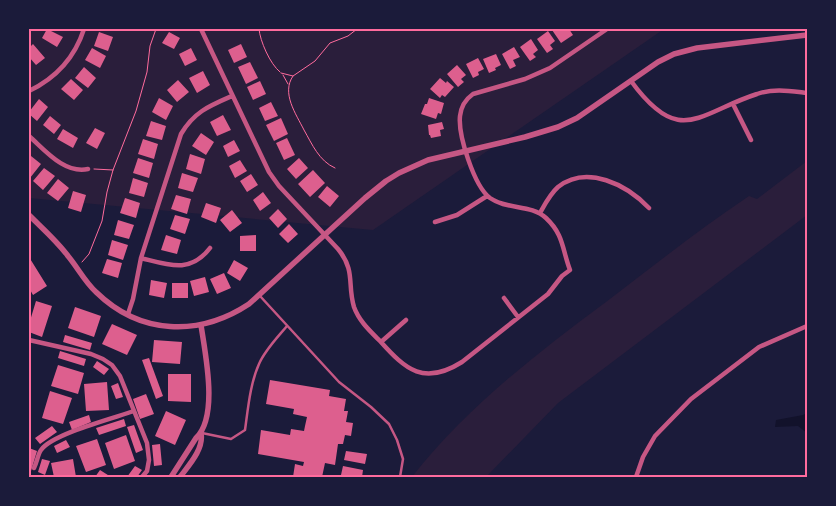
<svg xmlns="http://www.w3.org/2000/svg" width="836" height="506" font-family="Lato,sans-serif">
<rect width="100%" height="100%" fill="#1b1b3a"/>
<path fill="#2a1e3b" d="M29 29H664L373 230 29 198Z
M807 161V215L558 403 486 477H412C466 408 536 354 606 302 653 266 700 229 749 196L757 199Z"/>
<path fill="#12122b" d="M807 413V433L798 426 775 427 776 420 803 415Z"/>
<path fill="#dd5f8e" d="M47 29 63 37 57 47 42 38Z
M553 29H569L573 35 561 43 552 30Z
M548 31 555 41 550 45 553 49 547 53 537 39Z
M99 32 113 37 108 51 94 46Z
M169 32 180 38 174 49 162 43Z
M531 39 538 50 533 54 536 57 530 61 520 47Z
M33 44 45 58 36 65 29 57V48Z
M241 44 247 57 234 63 228 50Z
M514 47 520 57 513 60 516 66 510 69 502 54Z
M92 48 106 56 100 68 85 60Z
M191 48 197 60 185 66 179 54Z
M496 54 501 65 495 68 496 70 489 73 483 59Z
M478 58 484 69 478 72 479 75 473 78 466 64Z
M250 62 258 78 246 84 238 67Z
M457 65 466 75 461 79 464 82 458 87 447 74Z
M84 67 96 78 88 88 75 78Z
M203 71 210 85 197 93 189 78Z
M440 78 446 83 447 81 454 87 445 97 442 95 440 98 430 89Z
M71 79 83 90 74 100 61 89Z
M178 80 189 92 177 102 167 90Z
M260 81 266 94 253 100 247 87Z
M159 98 173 106 166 120 152 112Z
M429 98 444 103 441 114 438 113 436 119 421 114 425 104H427Z
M39 99 48 107 37 121 29 114V112Z
M271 102 278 116 265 121 259 108Z
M223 115 231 130 217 136 210 122Z
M50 116 61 125 54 134 43 125Z
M281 118 288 134 274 141 266 125Z
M151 121 166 126 162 140 146 136Z
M442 122 444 129 440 130 441 136 431 138 430 135H429L428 125Z
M95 128 105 133 97 149 86 143Z
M63 129 78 138 73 148 57 139Z
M201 133 214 142 206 155 192 146Z
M287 138 295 155 284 160 276 143Z
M143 139 158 144 154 159 138 154Z
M234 140 240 151 228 157 223 146Z
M190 154 205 159 201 174 186 169Z
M31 156 41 164 30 178 29 177V158Z
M138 158 153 163 149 178 133 173Z
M299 158 308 168 296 179 287 169Z
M240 160 247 171 235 178 229 166Z
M44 168 55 176 43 190 33 181Z
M313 170 325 183 310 197 298 184Z
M182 173 198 178 193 192 178 188Z
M251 174 258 185 247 192 240 181Z
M133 178 148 183 144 197 129 193Z
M58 179 69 188 58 201 47 193Z
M327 186 339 196 330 207 318 197Z
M73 191 86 195 81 212 68 208Z
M263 192 271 203 260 211 253 200Z
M176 195 191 199 187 214 171 209Z
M125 198 140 203 136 218 120 213Z
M206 203 221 208 216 223 201 217Z
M278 209 287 219 278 228 269 218Z
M232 210 242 223 230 232 220 220Z
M175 215 190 219 185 234 170 229Z
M118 220 134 225 129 239 114 235Z
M289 224 298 234 288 243 279 234Z
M166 235 181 240 177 254 161 250Z
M256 235V251H240V236Z
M112 240 128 245 123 260 108 255Z
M29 257 47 286 33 295 29 288Z
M107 259 122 263 118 278 102 273Z
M234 260 248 268 240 281 227 273Z
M224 273 231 288 217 294 210 279Z
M205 277 209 292 194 296 190 281Z
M151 280 167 283 164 298 149 295Z
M172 283H188V298H172Z
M36 301 52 306 42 337 29 332V324Z
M75 307 101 316 94 337 68 328Z
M112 324 137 335 127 355 102 344Z
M65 335 92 343 90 350 63 342Z
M154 340 182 342 180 364 152 362Z
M60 351 86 359 84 366 58 358Z
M149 358 163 396 156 399 142 360Z
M97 361 109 369 104 375 93 367Z
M58 365 84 373 78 394 51 386Z
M168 374H191V402L168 401Z
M270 380 330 390 329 396 346 399 344 411H348L346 422 353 423 351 436 345 435 343 444H338L335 465 325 463 322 477H293L295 464 303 466 304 462 258 454 261 430 290 435 291 429 304 431 305 426 307 417 293 414 294 409 266 404Z
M107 382 109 410 86 411 84 384Z
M118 383 123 397 116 399 111 386Z
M50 391 72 398 63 424 42 418Z
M146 394 154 414 140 419 133 399Z
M166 411 186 420 175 445 155 436Z
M89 415 91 422 72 430 69 422Z
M124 419 126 426 99 435 96 428Z
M134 425 143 450 136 453 127 427Z
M52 426 57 432 40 444 35 438Z
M126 435 135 461 114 469 105 443Z
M97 439 106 465 86 472 76 446Z
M66 440 70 447 57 453 54 446Z
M160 444 162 465 154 466 152 445Z
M29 448 37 451 31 471 29 470Z
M346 451 367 454 365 464 344 460Z
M42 459 50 461 45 475 38 472Z
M73 459 76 477H54L51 463Z
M135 466 142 470 137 477H127Z
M343 466 363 470 362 477 341 475Z
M100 470 111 477H95Z"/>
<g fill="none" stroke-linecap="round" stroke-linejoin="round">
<path stroke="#ff6b9d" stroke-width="1" d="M259 29C260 41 270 64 280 72
M281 73 293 76 315 61 330 43 348 36 357 29
M283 75 288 84
M293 76C281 93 296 114 304 130 312 144 319 161 335 168
M94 169 113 170
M82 262 89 254 102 221 107 192 113 170 136 111 147 72 150 46 156 29"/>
<path stroke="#c65784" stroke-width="2.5" d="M260 296 339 382 371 407 389 424 397 440 403 459 400 477
M202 433 231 439 245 430C248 409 250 384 259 364 265 350 277 338 287 326"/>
<path stroke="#c65784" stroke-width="4.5" d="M201 29 269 172 279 186 338 249C356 271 347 284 354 307 359 321 370 331 380 341 406 370 424 386 462 362L548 294 562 276 570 270C562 249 564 235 546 218 531 204 507 210 490 198 474 186 458 135 460 116 461 107 466 99 473 94L525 79 550 68 607 29
M631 81C680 148 698 113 757 94 774 88 790 91 807 93
M29 91C56 78 75 57 84 29
M733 104 751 140
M29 136C45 150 64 174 88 169
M540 213C545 204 550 194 558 187 587 164 627 185 649 208
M435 222 457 215 487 196
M141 258C169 265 190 274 210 248
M504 298 518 317
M128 314 133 299 141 258 181 134C194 112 209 106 232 96
M29 340 91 354 103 359 112 365 120 376 147 443 149 460 147 471 142 477
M381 342 406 320
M34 468C37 462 38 454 41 450 52 434 114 418 134 411
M636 477 643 457 655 436 691 399 759 347 807 326"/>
<path stroke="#c65784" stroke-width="5.5" d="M29 215C42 228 57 241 68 256 78 268 85 282 96 292 140 335 199 337 249 304L365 198 386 181 399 173 428 160 525 137 558 127 577 118 658 62 674 54 697 48 807 35
M171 477 196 438C219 416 205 353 201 325
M180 477C189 465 204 449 201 433"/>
</g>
<rect width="836" height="506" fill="none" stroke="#1b1b3a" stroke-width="60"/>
<rect x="30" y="30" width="776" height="446" fill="none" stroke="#ff6b9d" stroke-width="2"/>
</svg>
